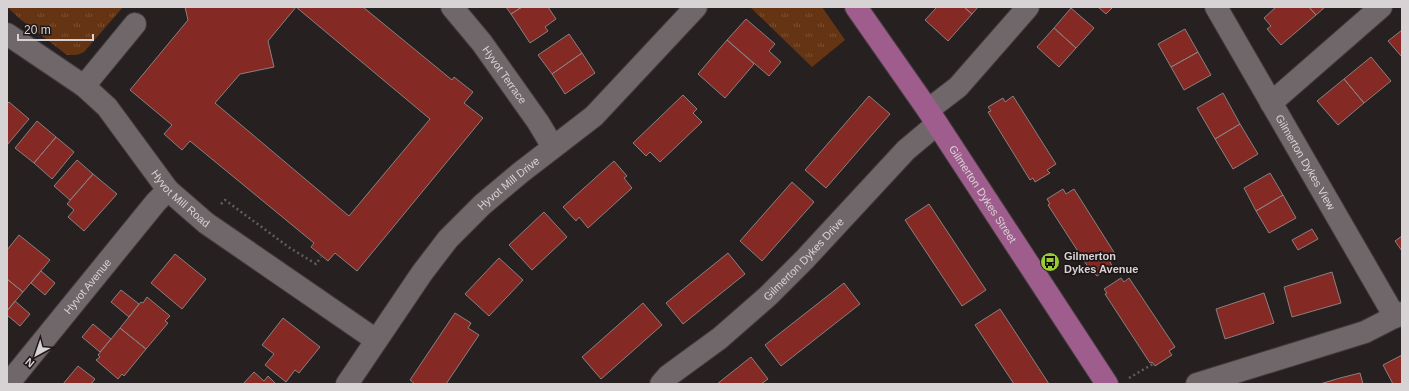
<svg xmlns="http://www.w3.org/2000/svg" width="1409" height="391" font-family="Helvetica,sans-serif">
<defs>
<pattern id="grass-tufts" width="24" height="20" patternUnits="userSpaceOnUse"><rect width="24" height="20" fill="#653513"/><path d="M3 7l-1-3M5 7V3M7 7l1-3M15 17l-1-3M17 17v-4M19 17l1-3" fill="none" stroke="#7a5134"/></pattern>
</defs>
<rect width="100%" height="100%" fill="#272021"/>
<path fill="url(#grass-tufts)" d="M7 7H123L84 52 77 55H67L20 19Z
M750 7H822L845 40 812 67Z"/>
<path fill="#852924" stroke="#89807f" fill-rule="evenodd" d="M185 7H363L452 80 454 77 473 92 464 103 483 118 357 271 335 253 328 261 311 247 314 243 190 141 182 150 164 134 172 125 130 90 188 20ZM296 7 430 119 349 216 215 103 240 74 274 67 268 41Z
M506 7H522L511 14Z
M522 7H548L556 19 545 27 548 31 530 43 511 14Z
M937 7H964L972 14 948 41 925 20Z
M964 7H978L972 14Z
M1098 7H1113L1106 14Z
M1276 7H1309L1316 15 1281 45 1267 29 1271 26 1264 18Z
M1309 7H1325L1316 15Z
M1071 8 1094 28 1076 48 1054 28Z
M746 19 775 44 769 51 781 62 769 76 727 40Z
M1054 28 1076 48 1059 67 1037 47Z
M1185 29 1198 52 1171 67 1158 44Z
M1402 30V57L1388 41Z
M569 34 582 53 552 74 538 55Z
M727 40 754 64 725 98 698 74Z
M1198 52 1211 75 1184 90 1171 67Z
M582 53 595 73 565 94 552 74Z
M1371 57 1391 81 1364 103 1344 79Z
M1344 79 1364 103 1338 125 1317 101Z
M1223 93 1240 124 1215 139 1197 108Z
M683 95 697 109 693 113 702 122 660 162 650 152 646 156 633 143Z
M869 96 890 114 826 188 805 170Z
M1013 96 1056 164 1047 170 1050 173 1035 182 1033 178 1030 180 988 112 991 111 988 107 1003 98 1005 102Z
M9 102 29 119 7 145V104Z
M37 121 56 137 34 163 15 148Z
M1240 124 1258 154 1233 169 1215 139Z
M56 137 74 152 52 179 34 163Z
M77 160 93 174 70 200 54 186Z
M614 161 627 176 624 178 632 188 588 228 579 217 576 221 563 207Z
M1270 173 1283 195 1256 211 1244 188Z
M93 174 117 194 84 231 68 217 74 210 67 204Z
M792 182 814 202 762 261 740 241Z
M1063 189 1066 194 1074 189 1117 257 1110 262 1112 266 1097 276 1093 272 1092 273 1048 205 1050 204 1047 199Z
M1283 195 1296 218 1269 233 1256 211Z
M929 204 986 290 962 306 905 220Z
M544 212 567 237 532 270 509 245Z
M1312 229 1318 239 1298 250 1292 240Z
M19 235 50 260 23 292 7 279V250Z
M1402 236V251L1395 241Z
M728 253 745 274 683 324 666 303Z
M175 254 206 279 182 309 151 283Z
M499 258 523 280 489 316 465 294Z
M41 271 55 283 45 295 31 283Z
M1332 272 1341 303 1292 317 1284 287Z
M1121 278 1124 282 1129 278 1175 347 1169 351 1172 355 1155 366 1152 362 1150 363 1105 294 1107 293 1104 289Z
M7 279 23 292 7 311Z
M844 283 860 304 781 366 765 345Z
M121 290 139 304 129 317 111 302Z
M1264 293 1274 323 1225 339 1216 309Z
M147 297 170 316 165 321 168 323 146 349 120 328 141 302 143 303Z
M15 301 30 314 20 326 7 315V311Z
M643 303 662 325 601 379 582 357Z
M1000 309 1025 347 1049 384H1014L975 325Z
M455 313 471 323 468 328 479 335 446 384H415L410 380Z
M283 318 320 347 299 373 295 370 286 382 265 365 274 354 262 345Z
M93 324 111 339 100 352 82 337Z
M120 328 146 349 124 376 122 374 118 379 96 360 100 357 98 355Z
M1402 355V384H1393L1383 365Z
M751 357 768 379 761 384H717Z
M78 366 95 379 91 384H63Z
M254 372 264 381 268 376 276 384H243Z
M1360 373 1363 384H1320L1340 378Z"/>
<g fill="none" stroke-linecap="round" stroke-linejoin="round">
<g stroke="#403a3b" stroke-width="24">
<g id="minor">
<path id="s1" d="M452 7 482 43 538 122 553 147"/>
<path id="s2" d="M1216 7 1395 317"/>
<path id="s3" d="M7 34 84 86 107 107 168 190 206 223 376 340"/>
<path d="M84 86 135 24"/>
<path d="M1271 103 1381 7"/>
<path d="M928 110 958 87 1028 7"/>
<path id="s4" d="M8 384 156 202 168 190"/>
<path id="s5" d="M347 384 422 273 448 239 482 205 520 173 594 116 696 7"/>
<path id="s6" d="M661 384 668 376 720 338 768 296 805 259 906 150 937 124"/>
<path d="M1197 384 1365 332 1402 313"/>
</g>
</g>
<g stroke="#403a3b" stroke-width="24">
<g id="major">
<path id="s7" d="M856 7 928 110 1107 384"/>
</g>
</g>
<path stroke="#635d5e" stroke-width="2.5" stroke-dasharray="2 3" stroke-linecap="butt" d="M221 204 225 200 290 248 316 264 321 257
M1129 378 1153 364"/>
<use href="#minor" stroke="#6f6769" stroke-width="22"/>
<use href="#major" stroke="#9e5d8d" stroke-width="22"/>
</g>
<defs>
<g id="bus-disc" transform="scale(1)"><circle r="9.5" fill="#9acb34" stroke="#1d1718"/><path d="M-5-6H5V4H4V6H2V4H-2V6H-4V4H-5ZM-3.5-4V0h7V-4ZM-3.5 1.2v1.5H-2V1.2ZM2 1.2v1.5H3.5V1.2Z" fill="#111"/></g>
</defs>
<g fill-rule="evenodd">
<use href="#bus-disc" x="1050" y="262"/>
</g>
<g text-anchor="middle" stroke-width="3.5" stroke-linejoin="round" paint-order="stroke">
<g font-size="11" fill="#d7d3d4" stroke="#1d1718">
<text dy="4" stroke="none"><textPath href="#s1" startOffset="86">Hyvot Terrace</textPath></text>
<text dy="4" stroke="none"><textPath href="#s2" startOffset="179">Gilmerton Dykes View</textPath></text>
<text dy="4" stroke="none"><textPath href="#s5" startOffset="259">Hyvot Mill Drive</textPath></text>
<text dy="4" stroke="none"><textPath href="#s7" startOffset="226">Gilmerton Dykes Street</textPath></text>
<text dy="4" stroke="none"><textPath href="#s3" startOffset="242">Hyvot Mill Road</textPath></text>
<text dy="4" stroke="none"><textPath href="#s6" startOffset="190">Gilmerton Dykes Drive</textPath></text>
<text dy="4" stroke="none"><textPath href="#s4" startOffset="126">Hyvot Avenue</textPath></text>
</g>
<g font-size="11" font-weight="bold" fill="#d7d3d4" stroke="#1d1718" text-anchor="start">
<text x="1064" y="260">Gilmerton<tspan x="1064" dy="13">Dykes Avenue</tspan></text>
</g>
</g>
<rect width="1409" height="391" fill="none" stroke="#d7d3d4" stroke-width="16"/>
<g transform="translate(36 355) rotate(220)" stroke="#1d1718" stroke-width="3" paint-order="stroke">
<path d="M0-3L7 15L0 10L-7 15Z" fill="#d7d3d4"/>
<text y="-6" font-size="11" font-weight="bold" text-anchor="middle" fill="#d7d3d4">N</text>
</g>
<path d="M18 34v6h75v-6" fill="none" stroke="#d7d3d4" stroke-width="2"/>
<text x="24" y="34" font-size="12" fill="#d7d3d4" stroke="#1d1718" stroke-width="3" paint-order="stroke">20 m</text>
</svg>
